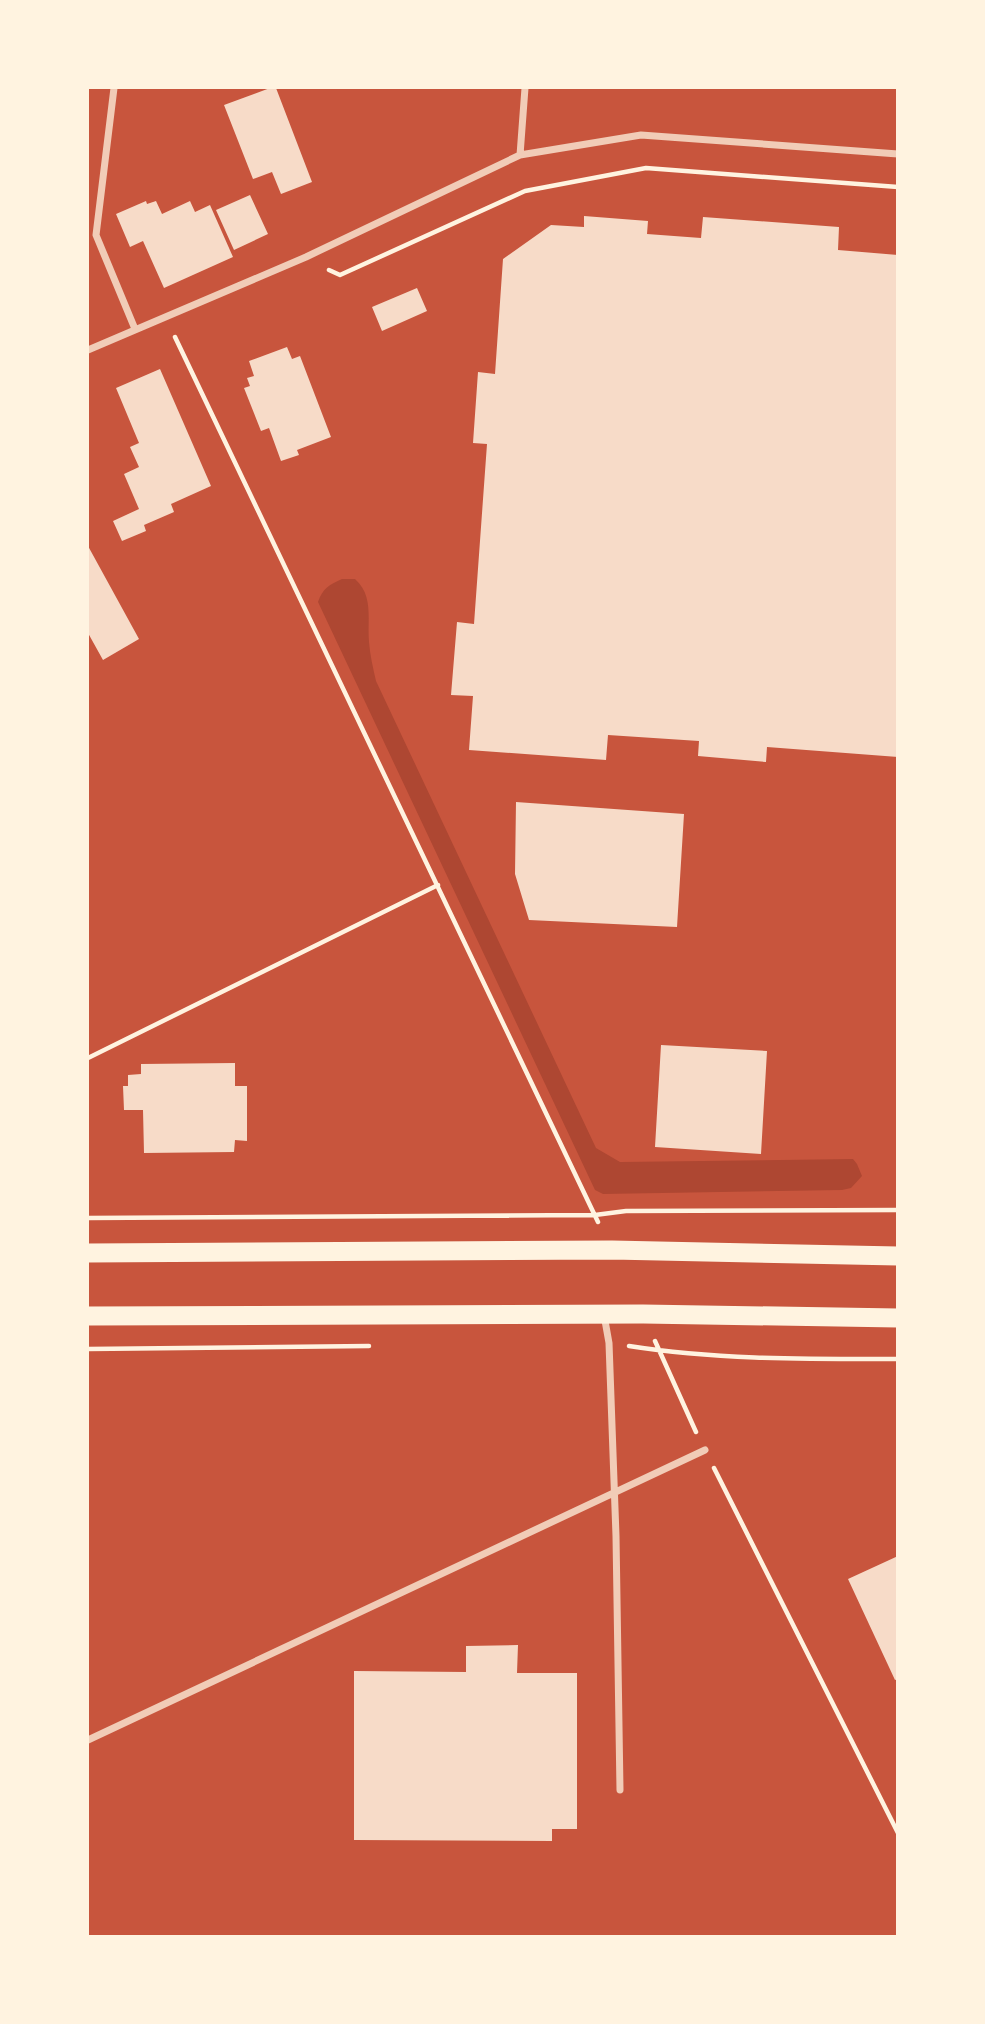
<svg xmlns="http://www.w3.org/2000/svg" width="985" height="2024" font-family="'Asap Condensed',sans-serif">
<rect width="100%" height="100%" fill="#c8553d"/>
<path fill="#ae4732" d="M342 579H355C374 596 367 619 369 642 370 655 373 668 376 681L596 1148 620 1162 853 1159 857 1164 862 1176 851 1188 842 1190 603 1194 595 1190 318 602C322 589 330 584 342 579Z"/>
<path fill="#f7dbc8" d="M270 88H276L312 182 281 194 272 172 253 179 224 105Z
M250 195 268 234 234 250 216 210Z
M146 201 147 204 156 201 162 214 190 201 195 212 210 205 233 257 164 288 143 241 130 247 116 214Z
M584 216 648 221 647 234 701 238 703 217 839 227 838 250 898 255V757L767 747 766 762 698 756 699 741 608 735 606 760 469 750 473 696 451 695 457 622 474 624 487 444 473 443 478 372 495 374 503 259 551 225 584 227Z
M417 288 427 311 382 331 372 307Z
M287 347 292 359 300 356 331 437 297 450 299 455 281 461 269 428 261 431 244 388 250 386 247 378 254 376 249 361Z
M160 369 211 486 171 504 174 512 144 525 146 531 122 541 113 521 139 509 124 474 139 467 130 447 139 443 116 388Z
M88 546 139 639 103 660 88 633Z
M516 802 684 814 677 927 529 920 515 874Z
M661 1045 767 1051 761 1154 655 1147Z
M235 1063V1086H247V1141L235 1140 234 1152 144 1153 143 1110H124L123 1086H128V1075L141 1074V1064Z
M898 1556V1679L895 1680 848 1579Z
M518 1645 517 1673H577V1829H552V1841L354 1840V1671L466 1672V1646Z"/>
<g fill="none" stroke-linecap="round" stroke-linejoin="round">
<path stroke="#fff3e0" stroke-width="4.5" d="M329 270 340 275 525 191 646 168 898 187
M175 337 598 1222
M88 1058 438 885
M88 1218 595 1215 626 1211 898 1210
M655 1341 696 1432
M629 1346C718 1360 808 1359 898 1359
M88 1349 369 1346
M714 1468 898 1833"/>
<path stroke="#f1ccb7" stroke-width="7" d="M114 88 96 235 135 329
M520 155 525 88
M88 350 306 257 520 155 641 135 898 154
M604 1315 609 1343 616 1536 620 1790
M88 1740 705 1450"/>
<path stroke="#fff3e0" stroke-width="19" d="M88 1253 612 1250 898 1256
M88 1316 643 1314 898 1318"/>
</g>
<rect width="985" height="2024" fill="none" stroke="#fff3e0" stroke-width="178"/>
</svg>
